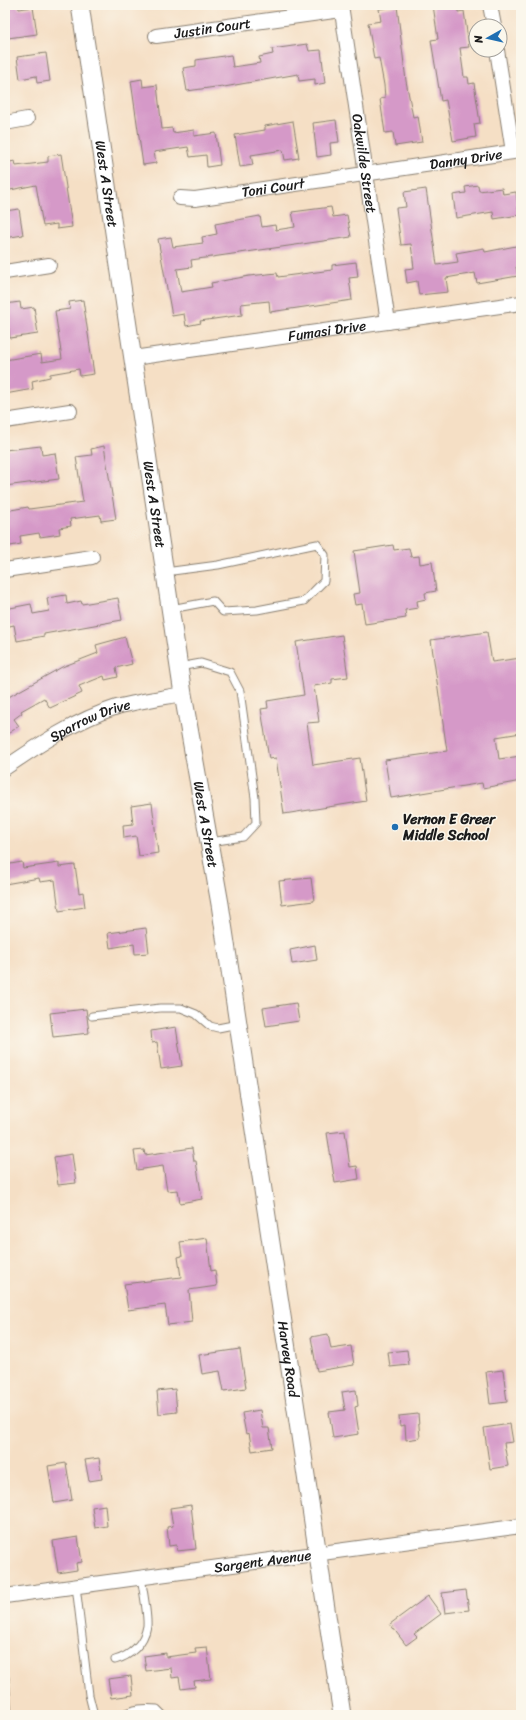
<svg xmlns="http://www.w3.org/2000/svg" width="526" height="1720" font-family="Sriracha,sans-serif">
<rect width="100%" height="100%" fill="#fbf7ec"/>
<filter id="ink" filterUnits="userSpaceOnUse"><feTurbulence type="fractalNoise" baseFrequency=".025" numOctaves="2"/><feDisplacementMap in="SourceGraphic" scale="8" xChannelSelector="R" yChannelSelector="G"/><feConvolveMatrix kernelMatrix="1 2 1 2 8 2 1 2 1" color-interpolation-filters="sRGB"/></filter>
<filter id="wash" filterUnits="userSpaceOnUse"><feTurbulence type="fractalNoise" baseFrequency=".012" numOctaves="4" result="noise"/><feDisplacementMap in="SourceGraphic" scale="16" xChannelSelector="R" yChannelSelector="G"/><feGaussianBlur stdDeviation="0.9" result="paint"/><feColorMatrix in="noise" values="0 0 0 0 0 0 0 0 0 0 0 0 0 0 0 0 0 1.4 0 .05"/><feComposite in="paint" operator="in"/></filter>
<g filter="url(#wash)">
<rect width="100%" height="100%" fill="#f5dfc5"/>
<g id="blocks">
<path fill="#d599c8" d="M5 5H18L19 9 33 7 37 34 8 38Z
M433 5H457L458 12 464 11 469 47 460 48 464 77H468L469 84 474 83 480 123 474 124 476 137 453 141 446 100 441 101 431 40 438 39Z
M397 6 406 81 413 117 418 116 422 142 395 146 393 132 385 133 380 99 385 98 384 85 379 58 374 59 368 23 381 21 379 9Z
M307 44 309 51 321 50 325 83 315 85V79L299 81 298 74 224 87 223 86 187 91 183 68 196 66V60L231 55 233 67 260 63 259 57 273 54 272 49Z
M46 53 50 81 37 83 36 76 20 79 17 57Z
M142 79 143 87 157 85 162 129 172 128 173 133 194 130V136L216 133 220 165 207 167 206 155 190 157 188 147 154 152 156 163 143 165 131 81Z
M336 120 339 142 330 143 331 155 317 157 313 123Z
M293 121 299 158 285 160 283 150 251 155 253 165 240 167 235 135 265 130V126Z
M61 154 72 227 57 229V224L43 226 36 185 5 191V163L15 161 16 166 48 162V156Z
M478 185 479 191 502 188 503 194 516 192 519 215 494 219 493 212 456 218 453 195 466 193 465 187Z
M426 189 437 265 458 262 456 253 484 248 485 252 521 245V266L516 267 518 276 477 283 475 273 446 278 448 292 419 295 417 281 407 283 405 269 414 268 411 244 401 245 396 208 406 207 404 192Z
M331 207 333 217 347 215 351 237 191 260 192 267 177 269 181 292 212 287 211 283 249 276 277 273 278 277 332 270V265L356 262 358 277 349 278 352 300 270 312 269 301 241 304 242 315 200 321 201 323 186 326 184 314 172 316 158 239 171 237 173 247 203 243 202 237 217 234 215 224 260 216 262 227 275 225 276 230 295 227 292 212Z
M19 209 23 235 5 238V211Z
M83 300 94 374 80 376 79 369 50 374V377L32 381 33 389 5 394V360L41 354 42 362 62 359 55 311 70 309 69 302Z
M20 302 21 309 34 307 38 334 10 338 5 304Z
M41 446 42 455 55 453 59 479 5 486V450Z
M104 446 116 519 101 521 100 515 70 519 71 526 59 528 60 534 40 537 39 533 20 536 21 544 5 547V511L28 507 29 509 83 502 76 457 92 455 91 449Z
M393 545 394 550 409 548 411 557 419 556 420 564 432 562 436 591 425 593 426 599 417 601 418 608 405 610 406 618 365 624 362 604 355 605 353 594 360 593 354 551Z
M66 595 67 604 81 601 82 604 118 598 122 620 44 634V636L17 641 14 625 5 627V609L31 604 33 614 49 611 47 598Z
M487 632 492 662 521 658V733L496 737 499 759 521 756V781L483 788 482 783 391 798 385 760 447 751 431 640Z
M342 635 348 677 332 679V683L314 686 319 722 307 723 313 765 360 758 366 801 284 814 276 758 269 759 261 709 268 708 267 701 304 695 296 642Z
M125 637 132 664 116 668 118 677 105 680 104 676 79 686 82 693 50 708 44 698 21 711 22 713 14 719 19 726 5 736V699L62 667 98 653 96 645Z
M152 803 158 853 139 856 136 836 124 838 123 825 133 824 131 806Z
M22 862 23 868 59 863V867L75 865 79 893 83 892 85 907 59 911 55 880 40 882 39 878 5 884V865Z
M311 878 314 901 282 905 279 881Z
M146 928 149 953 135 954 134 944 110 948 108 933Z
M315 945 317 960 292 964 290 950Z
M296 1003 299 1021 266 1026 263 1008Z
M86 1009 89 1033 53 1037 50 1013Z
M176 1027 182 1066 161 1069 157 1042 152 1043 151 1031Z
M345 1131 350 1167 357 1166 359 1179 335 1183 327 1133Z
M192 1148 194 1161H196L202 1199 180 1203 178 1190 167 1191 163 1166 137 1170 134 1151 144 1150 145 1155Z
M72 1154 76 1183 58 1185 54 1157Z
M207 1238 211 1271 215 1270 217 1286 189 1290 192 1322 168 1325 165 1305 128 1310 124 1284 181 1277 178 1257 182 1256 180 1242Z
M328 1334 331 1349 351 1346 354 1365 317 1371 311 1337Z
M240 1349 246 1388 224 1391 220 1371 202 1374 199 1355Z
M407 1350 409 1365 390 1367 388 1352Z
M503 1370 507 1402 490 1404 486 1372Z
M175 1389 177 1412 159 1414 157 1391Z
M356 1390 358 1406 355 1407 359 1434 333 1438 329 1412 345 1410 342 1392Z
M260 1410 263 1428H269L272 1448 252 1451 249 1433 246 1434 242 1413Z
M418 1414 420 1438 406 1440 405 1425 400 1426 399 1416Z
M510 1424 513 1442 504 1443 508 1466 490 1469 484 1428Z
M99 1458 102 1479 89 1481 85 1460Z
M66 1463 72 1500 54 1503 48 1466Z
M105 1505 107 1526 95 1528 92 1507Z
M191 1505 196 1549 177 1551 176 1545 169 1546 167 1527 173 1526 170 1508Z
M78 1537 82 1562 76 1563 77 1570 58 1573 53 1541Z
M466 1590 469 1610 445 1613 442 1593Z
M428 1596 441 1614 414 1634 417 1637 406 1645 390 1624Z
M207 1647 211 1679 194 1681 195 1687 181 1689 179 1677 172 1678 171 1668 146 1671 144 1656 166 1653V1657L196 1653 195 1648Z
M131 1676 133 1695 111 1698 108 1679Z"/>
</g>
</g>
<g filter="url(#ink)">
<use href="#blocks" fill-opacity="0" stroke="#887e70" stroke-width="1"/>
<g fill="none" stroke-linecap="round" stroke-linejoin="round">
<g stroke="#887e70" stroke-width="9">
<path id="service" d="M165 572 218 565 317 544 325 555 324 581 304 601 257 610 223 612 213 601 171 609
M179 667 201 663 230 672 240 691 255 798 256 823 243 837 210 842
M92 1016 160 1008H181L196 1014 210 1026 218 1028 238 1024
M76 1586 89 1695 94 1715
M115 1660C130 1656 144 1644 147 1626 148 1615 143 1590 141 1577
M5 1678 8 1715
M123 1715C133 1708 145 1708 157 1709L163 1715"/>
</g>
<g stroke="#887e70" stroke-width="16">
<g id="minor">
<path id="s1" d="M341 5 388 322"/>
<path d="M490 5 494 26"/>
<path id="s2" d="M156 36 341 10"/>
<path d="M5 123 27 119"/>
<path id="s3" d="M180 198 195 199 513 152 497 50"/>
<path d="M5 272 49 265"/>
<path id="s4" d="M133 358 521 303"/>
<path d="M5 421 70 411"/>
<path d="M5 570 92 557"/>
<path id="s5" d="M5 768C40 744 76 720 117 707 139 701 161 698 183 694"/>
<path id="s6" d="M5 1596 521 1526"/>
</g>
</g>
<g stroke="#887e70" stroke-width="19">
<g id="tertiary">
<path id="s7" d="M80 5 183 694 220 904 342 1715"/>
</g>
</g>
<use href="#service" stroke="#fff" stroke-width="7"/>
<use href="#minor" stroke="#fff" stroke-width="14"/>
<use href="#tertiary" stroke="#fff" stroke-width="17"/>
</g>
</g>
<circle fill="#1f6fb2" stroke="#fbf7ec" stroke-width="1.5" cx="395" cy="827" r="4"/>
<g text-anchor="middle" stroke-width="3" stroke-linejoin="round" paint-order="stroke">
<g font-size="14" fill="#1c1c1c" stroke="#fbf7ec">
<text dy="5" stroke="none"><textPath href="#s2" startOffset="57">Justin Court</textPath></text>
<text dy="5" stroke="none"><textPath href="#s3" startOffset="289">Danny Drive</textPath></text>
<text dy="5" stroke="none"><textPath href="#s1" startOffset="160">Oakwilde Street</textPath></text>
<text dy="5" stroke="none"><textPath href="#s7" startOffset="181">West A Street</textPath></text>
<text dy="5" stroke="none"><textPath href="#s3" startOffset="94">Toni Court</textPath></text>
<text dy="5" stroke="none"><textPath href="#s4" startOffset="196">Fumasi Drive</textPath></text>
<text dy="5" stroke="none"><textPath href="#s7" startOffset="505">West A Street</textPath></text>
<text dy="5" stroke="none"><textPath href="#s5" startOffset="98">Sparrow Drive</textPath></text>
<text dy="5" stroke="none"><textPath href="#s7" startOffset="829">West A Street</textPath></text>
<text dy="5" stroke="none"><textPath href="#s7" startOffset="1370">Harvey Road</textPath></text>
<text dy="5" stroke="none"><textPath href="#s6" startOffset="260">Sargent Avenue</textPath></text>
</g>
<g font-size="14" font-weight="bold" fill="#1c1c1c" stroke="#fbf7ec" text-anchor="start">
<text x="403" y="824">Vernon E Greer<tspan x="403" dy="16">Middle School</tspan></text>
</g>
</g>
<rect width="526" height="1720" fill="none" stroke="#fbf7ec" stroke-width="20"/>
<g transform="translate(488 38) rotate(262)"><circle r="19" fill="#fbf7ec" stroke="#a29f99"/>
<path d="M0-3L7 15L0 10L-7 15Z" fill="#1f6fb2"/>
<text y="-6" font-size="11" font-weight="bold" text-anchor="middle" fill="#1c1c1c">N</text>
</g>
</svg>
